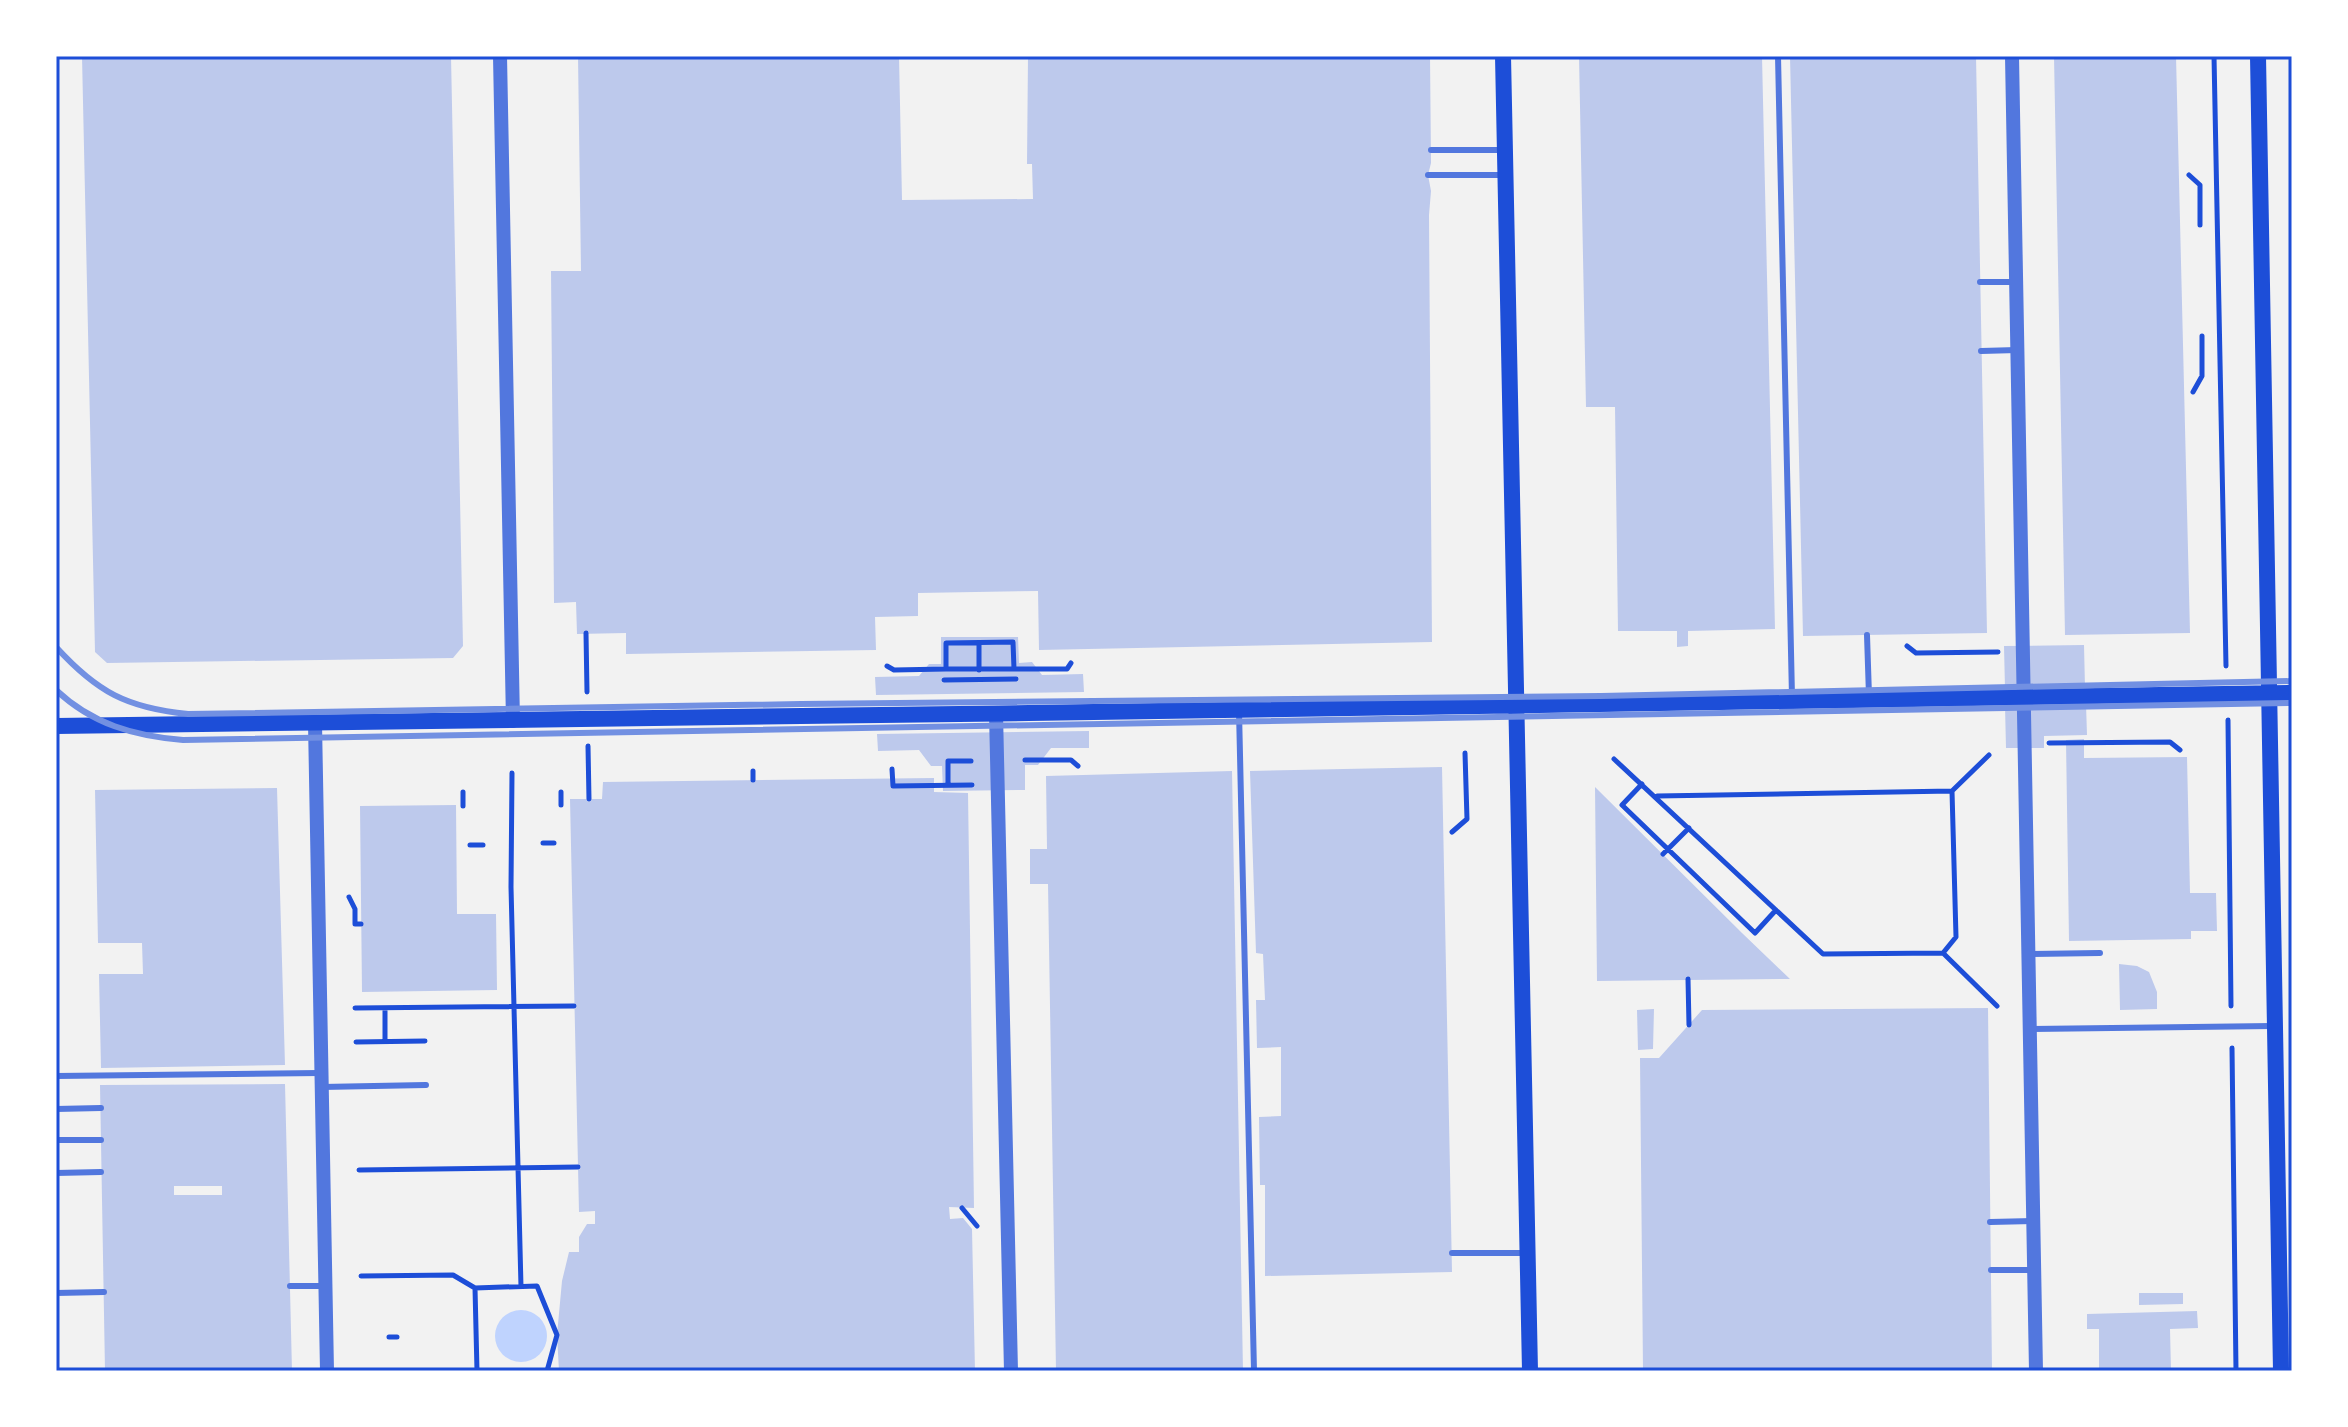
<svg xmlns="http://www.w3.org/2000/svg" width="2348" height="1427" font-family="Cabin,sans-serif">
<rect width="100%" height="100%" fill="#f2f2f2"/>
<path fill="#bfd3fe" d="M495 1336a26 26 0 1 1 52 0a26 26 0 1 1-52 0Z"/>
<path fill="#bdc9ec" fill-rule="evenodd" d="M82 56H451L463 646 453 658 107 663 95 652Z
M578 56H899L902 200 1033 199 1032 164H1027L1028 56H1430L1431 163 1428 175 1431 191 1429 215 1432 642 1039 650 1038 591 918 593V616L875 617 876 650 626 654V633L577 634 576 602 554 603 551 271H581Z
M1579 56H1762L1775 629 1688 631V646L1677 647V631H1618L1615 407H1586Z
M1790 56H1976L1987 633 1803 636Z
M2054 56H2176L2190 633 2065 635Z
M941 637H1018L1019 663 1032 662 1042 675 1083 674 1084 692 876 695 875 677 919 676 929 664H941Z
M2084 645 2085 688 2005 689 2004 646Z
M2086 704 2087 735 2044 736V748H2006L2005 706Z
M1089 731V748H1051L1038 765H1025V790L943 791 942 766H931L919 750 878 751 877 734Z
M2084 739V758L2187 757 2190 893H2216L2217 931H2191V939L2069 941 2066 740Z
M1442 767 1452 1272 1265 1276V1185H1260L1259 1117 1281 1116V1047L1257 1048 1256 1000H1265L1263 954 1256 953 1250 771Z
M1232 771 1243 1371H1056L1048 884H1030V849H1047L1046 776Z
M934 778V792L968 793 974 1208 949 1207 950 1219 963 1218 972 1229 975 1371H559L557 1335 562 1281 569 1252H579V1237L587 1224H595V1211L579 1212 570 799H602L603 782Z
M1595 787 1742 933 1790 979 1597 981Z
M277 788 285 1065 101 1068 99 974H143L142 943H98L95 790Z
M456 805 457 914H496L497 990 362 992 360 806Z
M2119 964 2137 966 2149 972 2157 992V1009L2120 1010Z
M1988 1008 1992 1371H1643L1640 1058H1659L1702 1010Z
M1654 1009 1653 1049 1638 1050 1637 1010Z
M285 1084 292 1371H105L100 1085ZM174 1186H222V1195H174Z
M2139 1293H2183V1304L2139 1305Z
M2197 1311 2198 1328 2170 1329 2171 1371H2099V1329H2087V1314Z"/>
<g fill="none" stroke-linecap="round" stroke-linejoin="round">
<path stroke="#1d4ed8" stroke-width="5" d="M2214 56 2226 666
M2189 175 2200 185V225
M2193 392 2202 376V336
M586 633 587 692
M1013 642 1014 669H946V643Z
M979 643V670
M1907 646 1916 653 1998 652
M887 666 894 670 946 669
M1014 669H1067L1071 663
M944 680 1016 679
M2228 720 2231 1006
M2049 743 2170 742 2180 750
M588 746 589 799
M1614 759 1823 954 1943 953 1997 1006
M1025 760H1071L1078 766
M892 769 893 786 972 785
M753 771V780
M512 773 511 887 521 1287
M1642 784 1622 805 1755 933 1776 910
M948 785V761H971
M1952 791 1989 755
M463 792V806
M561 792V805
M1657 796 1952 791 1956 937 1943 953
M1452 832 1467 819 1465 753
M543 843H554
M470 845H483
M1663 854 1689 828
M349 897 355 909V924H361
M1688 979 1689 1025
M355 1008 574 1006
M385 1008V1041
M356 1042 425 1041
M2232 1048 2236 1371
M359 1170 578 1167
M962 1208 977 1226
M361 1276 453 1275 475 1288 477 1371
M475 1288 537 1286 557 1335 547 1371
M389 1337H397"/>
<path stroke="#5277de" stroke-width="6" d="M1778 56 1792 697
M1431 150H1503
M1428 175H1502
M1980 282H2016
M1981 351 2017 350
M1867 635 1869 696
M1239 711 1254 1371
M2028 954 2100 953
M2031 1029 2272 1026
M56 1076 320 1073
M322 1087 426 1085
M56 1109 101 1108
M56 1140H101
M56 1173 101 1172
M1990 1222 2033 1221
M1452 1253H1524
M1991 1270H2034
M290 1286H325
M56 1293 104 1292"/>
<path stroke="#5277de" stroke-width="14" d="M500 56 513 721
M2012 56 2036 1371
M996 713 1011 1371
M315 723 327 1371"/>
<path stroke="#1d4ed8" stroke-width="16" d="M1503 56 1530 1371
M2258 56 2281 1371
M56 726 1029 713 2292 693"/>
<path stroke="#7290e2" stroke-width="6" d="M56 647C97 692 127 708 188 714L801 704 1601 696 2292 681
M56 690C92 724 134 736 183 740L2292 703"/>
</g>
<rect width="2348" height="1427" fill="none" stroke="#ffffff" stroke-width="116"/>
<rect x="58" y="58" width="2232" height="1311" fill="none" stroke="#1d4ed8" stroke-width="3"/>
</svg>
